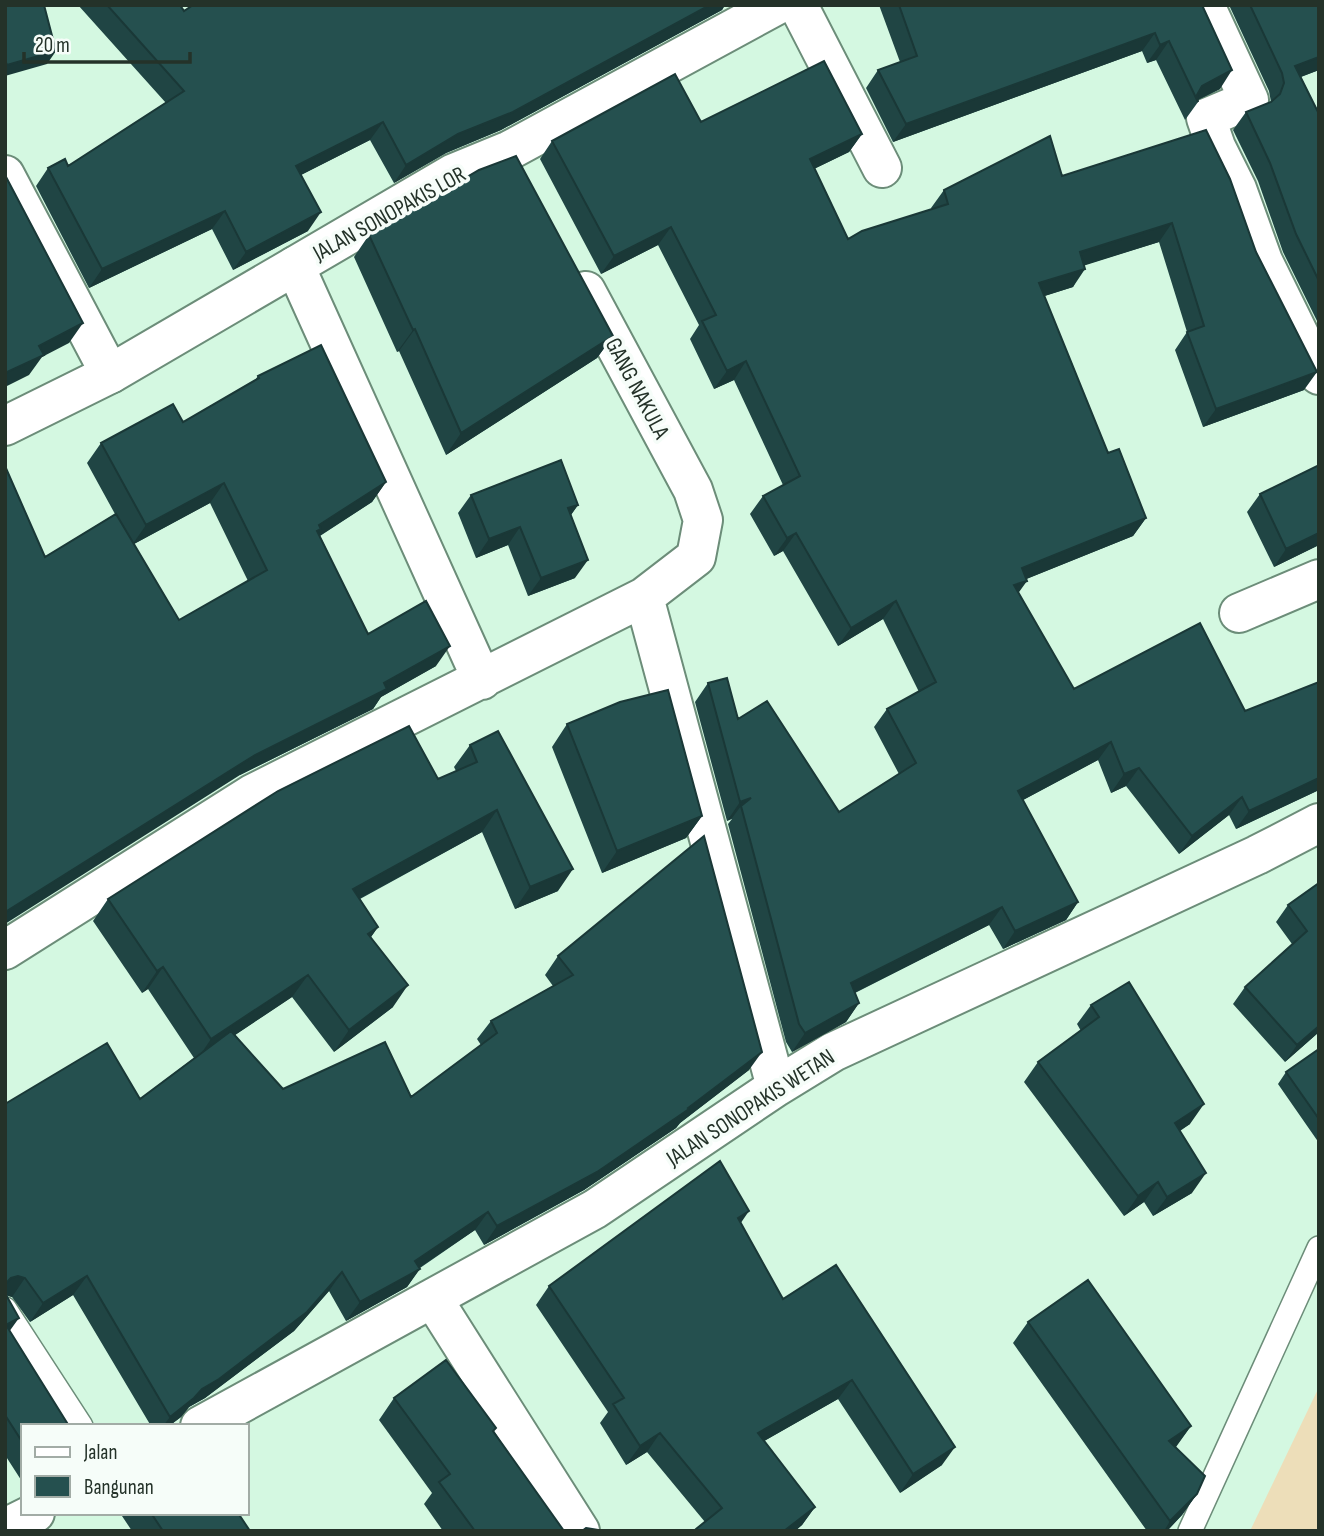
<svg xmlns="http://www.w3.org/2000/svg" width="1324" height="1536" font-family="'Sofia Sans Condensed',sans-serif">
<rect width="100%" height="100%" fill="#d4f8e1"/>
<path fill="#eddeb9" d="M1319 1387V1531H1250Z"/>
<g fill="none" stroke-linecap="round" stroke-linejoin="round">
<g stroke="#6c8d79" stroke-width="26">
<path id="service" d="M5 1309 81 1426
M1190 1531 1319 1248"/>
</g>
<g stroke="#6c8d79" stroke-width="42">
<path id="minor" d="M798 5 882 168
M1205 5 1249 100 1206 118 1216 147 1237 189 1263 261 1319 375
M5 175 110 374
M295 266 482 680
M644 597 776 1087
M1239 613 1319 579
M5 950 252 794 644 597 696 557 703 520 693 490 586 291
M433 1299 580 1531
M200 1426 595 1209 776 1087 833 1052 1257 855 1319 823
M5 1528 35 1513"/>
</g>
<g stroke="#6c8d79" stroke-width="42">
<path id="tertiary" d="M5 426 110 374 454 173 510 150 777 5"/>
</g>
<use href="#service" stroke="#fff" stroke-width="23"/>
<use href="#minor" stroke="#fff" stroke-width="38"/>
<use href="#tertiary" stroke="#fff" stroke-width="38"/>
</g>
<path fill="#204544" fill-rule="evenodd" d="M78 5H180L184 11 193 5H725L722 10 501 130 446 153 394 183 370 140 301 175 308 231 233 270 212 229 89 288 36 186 48 168 68 166 166 103Z
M879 5H1202L1220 89 1198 100V102L1185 120 1156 60 1147 63 1142 51 893 142 866 88 878 70 900 62Z
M1229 5H1319V70L1301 77 1319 114V325L1283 252 1258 181 1233 130 1246 112 1271 102 1269 91Z
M701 122 862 134 849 152 814 169 848 239 932 209 931 208 944 190 1062 176 1206 130 1304 390 1203 427 1175 350 1187 332 1159 242 1084 265 1073 287 1044 296 1108 453 1146 518 1133 536 1026 579 1018 593 1074 689 1245 711 1319 682V790L1236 829 1229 815 1179 854 1126 786 1111 793 1098 760 1023 800 1078 902 1066 920 1003 949 989 925 855 993 859 1003 846 1022 792 1052 786 1042 728 824 732 819 727 821 695 702 708 683 738 719 839 812 899 774 874 727 887 709 919 692 883 619 838 646 783 551 774 556 750 514 763 496 783 485 734 380 714 389 690 339 699 325 658 245 601 274 540 159 552 141Z
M369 235 613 336 597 358 446 455 399 351 397 352 354 257Z
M258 376 386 482 372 502 320 536 368 634 436 666 381 697 373 709 240 775 45 557 115 514 87 463 101 443 183 422 255 380ZM210 503 248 581 179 620 134 544Z
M1260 494 1319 545 1274 567 1247 512Z
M471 495 578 505 571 515 575 578 528 596 508 545 476 558 458 513Z
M567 724 702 816 686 838 602 873 552 747Z
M470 745 558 891 515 909 482 832 360 899 378 927 371 937 393 1007 334 1052 292 997 235 1035 283 1089 411 1097 481 1045 477 1039 491 1021 553 986 545 975 558 956 749 1070 680 1123 676 1128 584 1190 484 1245 475 1230 420 1268 407 1287 346 1321 329 1291 294 1331 205 1398 189 1407 181 1417 169 1426H151L73 1295 30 1322 12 1297 6 1295 10 1331 23 1426V1483L5 1455V1104L140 1099 194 1058 148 989 142 993 93 921 108 899 438 779 456 771 454 767Z
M1319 883V1032L1285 1062 1233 1004 1245 987 1292 944 1276 922 1288 905Z
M1091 1005 1190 1124 1180 1131 1192 1193 1153 1216 1144 1202 1124 1216 1024 1082 1038 1062 1081 1031 1077 1024Z
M1319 1049V1143L1278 1084 1286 1072Z
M741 1223 783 1299 942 1465 900 1493 838 1399 764 1441 815 1507 802 1525 795 1531H694L705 1522 647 1452 626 1465 600 1423 608 1412 536 1305 549 1286Z
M1028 1322 1191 1426 1175 1447 1197 1494 1182 1515 1167 1531H1147L1013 1343Z
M394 1398 494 1432 564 1531H443L424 1504 432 1493 379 1420Z
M120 1513H238L250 1531H132Z"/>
<path fill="#1a3837" d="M710 5H725L722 10 501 130 446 153 394 183 406 165 458 134Z
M1155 33 1142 51 893 142 906 124Z
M1169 41 1156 60 1147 63 1160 45Z
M56 51 47 64 5 76V67L7 65Z
M1319 57V70L1284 83 1295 66Z
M1232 70 1220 89 1197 100 1195 96 1202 86Z
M383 122 370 140 283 184 296 166Z
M862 134 849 152 797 177 810 159Z
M225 211 212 229 89 288 102 269Z
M321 212 308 231 233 270 246 252Z
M1172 223 1159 242 1067 271 1080 252Z
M671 227 658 245 601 274 614 256Z
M1085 269 1073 287 1026 302 1039 283Z
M83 323 69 343 42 357 29 375 5 387V373L39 346Z
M415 329 399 351 397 352 413 330Z
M613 336 597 358 446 455 461 433Z
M746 361 734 380 714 389 727 371Z
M1317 372 1304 390 1203 427 1216 409Z
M386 482 372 502 313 540 319 525Z
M224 483 210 503 132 545 146 525Z
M578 505 565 523 568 508Z
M1146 518 1133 536 1009 586 1022 568Z
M520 527 508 545 476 558 489 539Z
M796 533 783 551 774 556 787 538Z
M1319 533V545L1274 567 1286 549Z
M588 560 575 578 528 596 541 578Z
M1027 581 1014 599V585Z
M896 601 883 619 838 646 851 628Z
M450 646 436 666 381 697 373 709 240 775 5 924V914L7 911 255 755Z
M1111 742 1098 760 1006 809 1018 791Z
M1139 768 1126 786 1111 793 1124 774Z
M1319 778V790L1236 829 1249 811Z
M1242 797 1229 815 1179 854 1192 836Z
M751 798 741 806 732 818 727 821 740 802Z
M497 810 482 832 338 910 353 889Z
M702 816 686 838 602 873 617 851Z
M573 869 558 891 515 909 530 887Z
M1078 902 1066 920 1003 949 1015 931Z
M1002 907 989 925 838 1001 851 983Z
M378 927 363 948 368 934Z
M163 967 148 989 142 993 157 971Z
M308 975 292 997 196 1061 211 1039Z
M408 985 393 1007 334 1052 349 1030Z
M859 1003 846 1022 792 1052 805 1033Z
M1319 1026V1032L1285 1062 1297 1045Z
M762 1052 749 1070 680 1123 676 1128 584 1190 484 1245 497 1226 688 1108Z
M1204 1104 1190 1124 1161 1142 1175 1123Z
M1206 1173 1192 1193 1153 1216 1167 1197Z
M1158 1182 1144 1202 1124 1216 1138 1196Z
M749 1211 736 1230 738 1218Z
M488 1212 475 1230 411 1273 420 1269 407 1287 346 1321 360 1302 415 1261Z
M342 1272 329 1291 294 1331 205 1398 189 1407 181 1417 169 1426H163L170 1417 202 1389Z
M18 1276 25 1278 12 1297 5 1295V1284L11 1278Z
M87 1276 73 1295 30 1322 43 1303Z
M19 1318 6 1336V1325Z
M852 1380 838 1399 745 1452 758 1433Z
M1191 1426 1176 1447 1154 1462 1169 1441Z
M660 1433 647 1452 626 1465 640 1446Z
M955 1447 942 1465 900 1493 913 1474Z
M1197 1494 1182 1515 1167 1531H1164L1170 1521Z
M815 1507 802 1525 795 1531H784Z"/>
<path fill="#25504f" stroke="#1a3837" stroke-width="2" d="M5 5H44L56 51 7 65 5 60Z
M107 5H180L184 11 193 5H710L513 112 458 134 406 165 383 122 296 166 321 212 246 252 225 211 102 269 48 168 65 159 68 166 184 91Z
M899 5H1202L1232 70 1202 86 1197 95 1198 102 1169 41 1160 45 1155 33 906 124 878 70 917 56Z
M1250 5H1319V57L1295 66 1319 114V281L1296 234 1270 163 1246 112 1271 102 1280 94 1284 83 1282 73Z
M824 61 862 134 810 159 848 239 862 231 948 204 944 190 1050 136 1062 176 1206 130 1230 179 1256 252 1317 372 1216 409 1187 332 1204 326 1172 223 1080 252 1085 269 1039 283 1108 453 1119 449 1146 518 1022 568 1027 581 1014 585 1074 689 1200 623 1245 711 1319 682V778L1249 811 1242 797 1192 836 1139 768 1124 774 1111 742 1018 791 1078 902 1015 931 1002 907 851 983 859 1003 805 1033 799 1024 741 806 751 798 740 802 708 683 727 678 738 719 767 701 839 812 916 763 887 709 936 682 896 601 851 628 796 533 787 538 763 496 800 476 746 361 727 371 702 321 716 315 671 227 614 256 552 141 675 74 701 122Z
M516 156 613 336 461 433 415 329 413 330 369 235 479 170Z
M5 175 83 323 39 346 44 355 5 373Z
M321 345 386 482 319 525 321 529 317 531 368 634 426 601 450 646 384 683 387 689 255 755 7 911 5 914V466L45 557 116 514 179 620 267 570 224 483 146 525 101 443 173 404 183 422 259 378 258 376Z
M561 460 578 505 568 508 588 560 541 578 520 527 489 539 471 495Z
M1319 465V533L1286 549 1260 494Z
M668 690 702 816 617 851 567 724 620 702Z
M409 726 438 779 477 762 470 745 498 731 573 869 530 887 497 810 353 889 378 927 368 934 408 985 349 1030 308 975 211 1039 163 967 157 971 108 899 278 791Z
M704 836 762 1052 688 1108 689 1109 597 1172 497 1226 488 1212 415 1261 420 1269 360 1302 342 1272 307 1312 219 1379 202 1389 194 1398 170 1417 87 1276 43 1303 25 1278 18 1276 11 1278 6 1283 5 1287V1104L107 1043 140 1099 231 1031 283 1089 385 1042 411 1097 497 1033 491 1021 573 975 558 956Z
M1319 883V1026L1297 1045 1245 987 1307 931 1288 905Z
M1129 982 1204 1104 1175 1123 1206 1173 1167 1197 1158 1182 1138 1196 1038 1062 1099 1017 1091 1005Z
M1319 1049V1119L1286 1072Z
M720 1161 749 1211 738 1218 783 1299 836 1265 955 1447 913 1474 852 1380 758 1433 815 1507 784 1531H697L696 1529 722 1508 660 1433 640 1446 613 1404 624 1398 549 1286Z
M1088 1280 1191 1426 1169 1441 1205 1476 1197 1494 1170 1521 1028 1322Z
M5 1293 19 1318 6 1325 69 1426H23V1443L5 1415Z
M446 1360 496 1428 493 1431 564 1531H475L439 1482 450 1474 394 1398Z
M151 1513H238L250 1531H163Z
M586 1528 599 1530V1531H582Z"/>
<g text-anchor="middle" stroke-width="7" stroke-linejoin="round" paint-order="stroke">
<g font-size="23" fill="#243229" stroke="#f6fdf9">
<text transform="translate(389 213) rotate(-29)" y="8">JALAN SONOPAKIS LOR</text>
<text transform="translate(638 388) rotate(62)" y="8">GANG NAKULA</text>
<text transform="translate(750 1107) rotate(-33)" y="8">JALAN SONOPAKIS WETAN</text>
</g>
</g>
<rect width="1324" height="1536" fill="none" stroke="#243229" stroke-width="14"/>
<rect x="21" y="1424" width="228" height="91" fill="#f6fdf9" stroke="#a2aca6" stroke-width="2"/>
<rect x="35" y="1447" width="35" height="10" fill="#ffffff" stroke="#a2aca6" stroke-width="2"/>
<text x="84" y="1459" font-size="21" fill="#243229">Jalan</text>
<rect x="35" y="1476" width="35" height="21" fill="#25504f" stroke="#a2aca6" stroke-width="2"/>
<text x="84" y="1494" font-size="21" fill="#243229">Bangunan</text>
<path d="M24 52v10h166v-10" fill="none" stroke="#243229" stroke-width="3.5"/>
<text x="35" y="52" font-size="21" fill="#243229" stroke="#f6fdf9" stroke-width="5" paint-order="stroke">20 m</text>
</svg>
